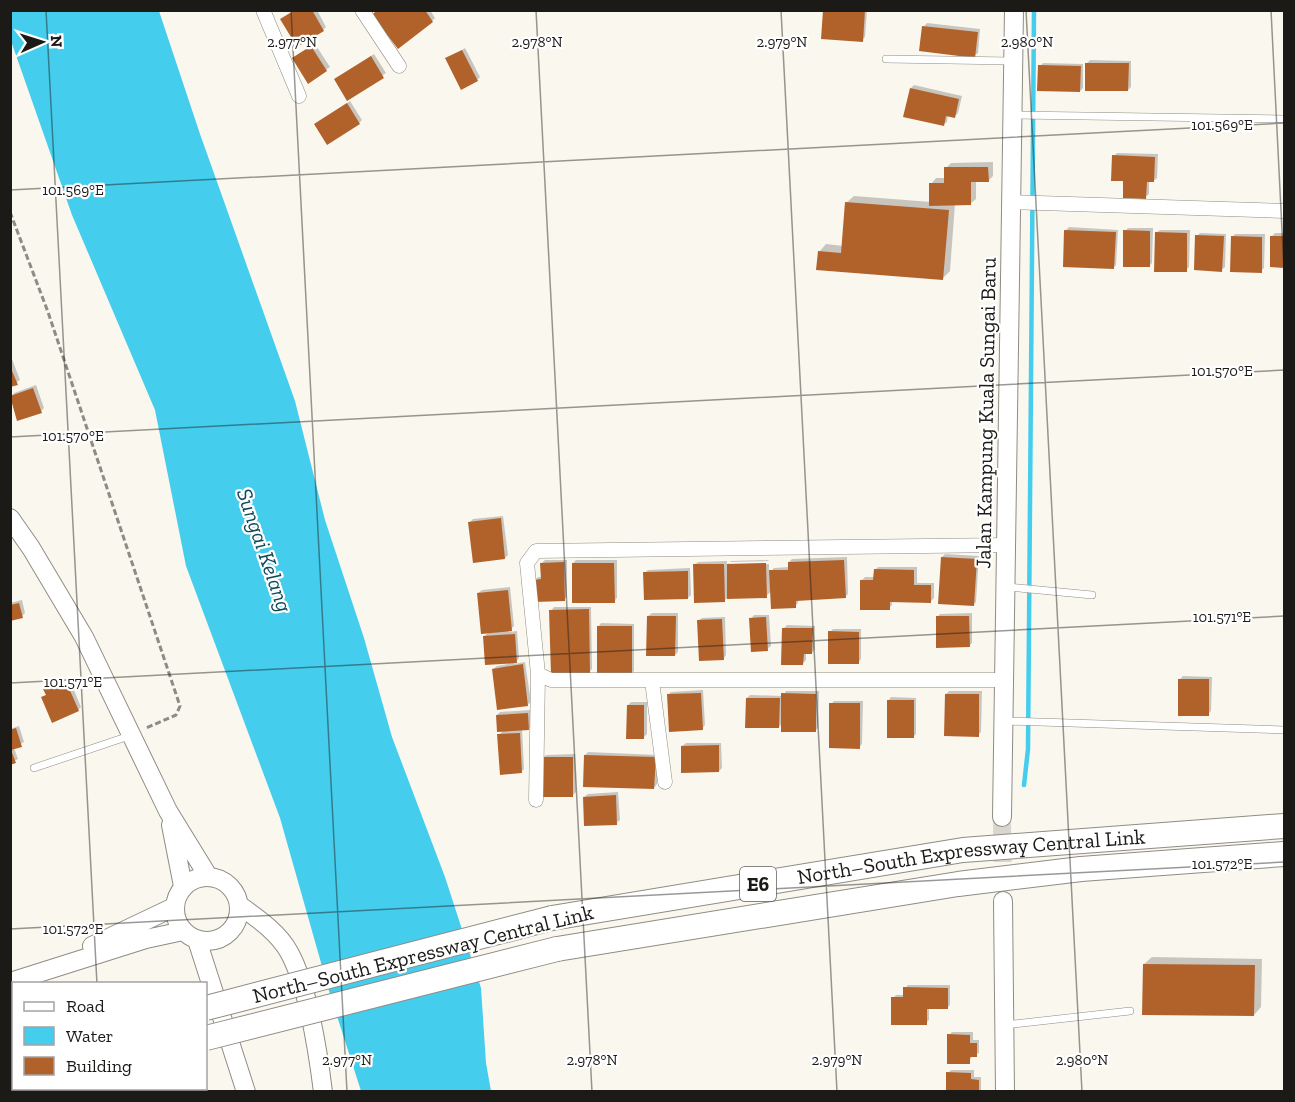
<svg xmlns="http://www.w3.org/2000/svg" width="1295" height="1102" font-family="'Zilla Slab',serif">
<rect width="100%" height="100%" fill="#faf7ef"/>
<path fill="#45cdee" d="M10 11H159L200 134 295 401 325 520 364 638 392 737 445 877 481 988 486 1063 491 1091H361L329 991 280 818 186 566 155 410 72 215 11 41Z"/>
<path fill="#0003" d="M295 10H317L326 27 323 30Z
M379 10H430L435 18 432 21Z
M824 10H867L865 37 862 40Z
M927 23 980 29 978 53 974 56 924 26Z
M315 44 330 67 309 82 297 55Z
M465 48 480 77 477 80 447 59Z
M374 54 386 73 348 99 336 79Z
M1090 60 1131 61V87L1128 90 1087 63Z
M1043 63 1083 64V88L1080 91 1040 66Z
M914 85 962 96 958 113 955 116 948 115 947 122 943 125 911 88Z
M350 101 362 120 359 123 319 121Z
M1117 153 1158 154 1157 178 1153 181H1149V194L1145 197 1125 180 1114 156Z
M993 162V176L988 181H976V199L970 204H955L950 271 943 278 819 252 826 244 843 246 846 203 854 196 931 202V184L936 178H946V168L951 163Z
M1069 227 1118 230 1116 265 1113 268 1066 230Z
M1128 228H1153L1152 263 1149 266 1125 231Z
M1160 230H1190L1189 267 1186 270 1156 233Z
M1200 233 1226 234 1225 267 1221 270 1197 236Z
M1275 233H1284V266H1271L1272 236Z
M1235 234H1265L1264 268 1261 271 1232 237Z
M10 359H12L20 380 10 386Z
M36 385 44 408 41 411 11 397 14 393Z
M503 516 508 555 505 558 470 522 473 519Z
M945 554 979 556 976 602 973 605 942 557Z
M847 557 848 594 845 597 798 599V603L795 606 772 591 766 596 728 597 724 601 694 565 698 562 727 561V565L729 563V565L769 564V573L774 568 789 567V562L792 559Z
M545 560H567V597L564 600 535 580 538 577H542V563Z
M576 560H617V598L614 601 573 563Z
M768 560 769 561 730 562 731 561Z
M878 567H917V583H934V598L931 601H892V605L889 608 862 580 865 577H875V570Z
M690 568 691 595 688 598 645 573 648 570Z
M510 587 514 626 508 632 517 631 519 658 514 664 525 662 531 702 527 705 493 669 497 666 508 664 507 662 484 637 489 631 478 593 482 590Z
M22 600 25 613 22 616 10 620V603Z
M554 607H591L592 669 589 672 551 611Z
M652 613H678V652L675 655 648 616Z
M972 613V643L969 646 937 617 940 614Z
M754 615H769L771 646 767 649 751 619Z
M725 617 726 655 723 659 698 621 702 618Z
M601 623 634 624V671L631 674 598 627Z
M787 625 815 626V649L812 653H806V660L803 663 784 628Z
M833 629H861V659L858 663 830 632Z
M1183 676 1212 677 1211 711 1208 714 1180 679Z
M60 681 62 687 71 683 81 707 78 710 43 698 47 694 45 689 48 686Z
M703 690 705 725 702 729 668 695 671 692Z
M786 691H819L818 728 815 731 782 723 779 727 747 698 750 695 783 696Z
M949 691H982L981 732 978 735 946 694Z
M891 697 916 698V734L913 737 888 701Z
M834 701H863L862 744 859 747 831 704Z
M631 702H647V734L644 737 628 705Z
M531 710 532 725 529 729H522L524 769 521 772 499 735 504 730 497 715 500 712Z
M19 726 24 742 14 748 18 759 10 763V729Z
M686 743H721L722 768 719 771 682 746Z
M588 752 658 755 657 784 654 788 585 755Z
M575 754 576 792 572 796 543 758 546 755Z
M618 792 620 820 616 823 584 797 588 794Z
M1152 957 1262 959 1261 1007 1254 1015 1144 964Z
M908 985H950V1005L947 1008H929V1020L926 1023 893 998 896 995H905V988Z
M952 1032H973V1040H979V1053L972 1056 969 1062 949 1035Z
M951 1070H974V1077H981V1090L979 1092H948V1073Z"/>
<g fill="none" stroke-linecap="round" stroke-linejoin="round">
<path stroke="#45cdee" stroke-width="4.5" d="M1024 785 1028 749 1034 10"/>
</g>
<path fill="#b1622b" d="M295 10H312L324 31 297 47 280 19Z
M377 10H425L433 22 398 49 372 15Z
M823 10H865L863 42 821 39Z
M922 26 978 32 975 58 919 51Z
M311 46 327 71 308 84 292 58Z
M462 50 478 81 461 90 445 58Z
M371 56 384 78 347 101 334 79Z
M1085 63H1129L1128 91H1085Z
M1038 65 1081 66 1080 92 1037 91Z
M910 88 959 99 955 118 946 116 944 126 903 117Z
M347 103 360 124 327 145 314 124Z
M1112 155 1155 157 1154 182H1147L1146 199 1123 198V181H1111Z
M944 167H988L989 182H971V205L929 206V183H944Z
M845 202 949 210 943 280 816 270 818 251 841 253Z
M1064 230 1116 232 1114 269 1063 267Z
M1123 230 1150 231V267H1123Z
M1155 232 1187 233V272H1154Z
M1195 235 1224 236 1222 272 1194 270Z
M1231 236 1262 237V273L1230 272Z
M1270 236H1284V268L1270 267Z
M10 366 18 385 10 387Z
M33 388 42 413 17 421 10 396Z
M501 518 505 559 473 563 468 522Z
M941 557 977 559 974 606 938 604Z
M844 560 846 598 796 601V608L771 609 769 570H788V562Z
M564 562 565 601 534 602V580L541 579 540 563Z
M572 563H614L615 603H572Z
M766 563 767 598 727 599V564Z
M693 564H724L725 602 694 603Z
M874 569 914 570V585H931V603L890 602V610H860V580H873Z
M688 571V599L644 600 643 572Z
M508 590 512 631 481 634 477 593Z
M19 603 23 618 10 621V605Z
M589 609 590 674H551L549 610Z
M647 616H676L675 656H646Z
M936 616H969L970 647 936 648Z
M766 617 768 651 751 652 749 618Z
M722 619 724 660 699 661 697 620Z
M597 626H632V675H597Z
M782 628H813L812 654H804L803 665H781Z
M828 631 859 632V664H828Z
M515 634 517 663 485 665 483 636Z
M523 664 528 706 497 710 492 669Z
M1178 679H1209V716H1178Z
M56 683 59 689 68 686 79 711 52 723 41 697 46 695 43 689Z
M701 693 703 730 669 732 667 694Z
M781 693 816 694V732H781Z
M945 694H979V737L944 736Z
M746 698H780L779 728H745Z
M887 700H914V738H887Z
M829 703H860V749L829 748Z
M627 705H644V739H626Z
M528 713 529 730 497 732 496 715Z
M16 728 22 747 11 750 16 763 10 765V730Z
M520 733 522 773 500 775 497 734Z
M719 745V772L681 773V746Z
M584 755 656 757 654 789 583 787Z
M541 757H573V797H541Z
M616 795 617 825 584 826 583 797Z
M1143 964 1255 965 1254 1016 1142 1015Z
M903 987 948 988V1009H927V1025H891V997H903Z
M947 1034 970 1035V1043H977V1057H970V1064H947Z
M946 1072 971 1073V1079L979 1080V1092H946Z"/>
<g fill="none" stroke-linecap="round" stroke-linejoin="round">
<path stroke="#d9d6cf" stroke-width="18" stroke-dasharray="18 9" stroke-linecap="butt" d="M1002 817 1003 901"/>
<g stroke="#8f8c84" stroke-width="8">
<path id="lane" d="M886 59 1011 61
M1013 115 1284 119
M1008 587 1092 595
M1005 721 1284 730
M34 768 129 736
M1005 1025 1130 1011"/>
</g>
<g stroke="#8f8c84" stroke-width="15">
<path id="street" d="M263 10 299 96
M362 10 399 66
M1012 202 1284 211
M1004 680H551L538 674 527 563 536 551 1006 545
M652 681 665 782
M536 800 538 674"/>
</g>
<g stroke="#8f8c84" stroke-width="20">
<path id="secondary" d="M10 518 31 548 84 637 168 811 208 876
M1002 817 1014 10
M171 825 183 886
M175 909a32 32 0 1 1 64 0a32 32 0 1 1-64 0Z
M1003 901 1005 1092
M239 905C257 918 278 932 289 952 308 986 318 1052 323 1092
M197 940 246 1092
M92 946 174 907
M10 982 146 939 183 931"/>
</g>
<g stroke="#8f8c84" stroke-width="26">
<g id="highway">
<path id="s1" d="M552 918 963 850 1284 826"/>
<path d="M557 949 958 884 1081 869 1284 854"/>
<path d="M10 1081 14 1080"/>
<path d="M63 1092 71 1088"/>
</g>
</g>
<path stroke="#8d8b85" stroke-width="3" stroke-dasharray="6 3" stroke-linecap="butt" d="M10 212 48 312 180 706 176 715 146 728"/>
<use href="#lane" stroke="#fff" stroke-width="7"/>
<use href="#street" stroke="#fff" stroke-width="14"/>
<use href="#secondary" stroke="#fff" stroke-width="18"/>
<use href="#highway" stroke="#fff" stroke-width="24"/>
<g stroke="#8f8c84" stroke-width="26" stroke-linecap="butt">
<path id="highway-bridge" d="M206 1008 552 918
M206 1038 557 949"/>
</g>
<use href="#highway-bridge" stroke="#fff" stroke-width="24"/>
</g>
<path fill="none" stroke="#1b1a17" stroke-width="1.5" stroke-opacity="0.45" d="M46 10 97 984M291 10 347 1092M536 10 592 1092M781 10 837 1092M1026 10 1082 1092M1271 10 1284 270M10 190 1284 123M10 437 1284 370M10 683 1284 616M10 929 1284 862M102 1088V1092"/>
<g text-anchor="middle" stroke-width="4.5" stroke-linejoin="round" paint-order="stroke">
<rect fill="#fff" stroke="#5f5f5d" stroke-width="1.5" x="740" y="867" width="36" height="34" rx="4.5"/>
<g font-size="20" font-weight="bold" fill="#1b1a17">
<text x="758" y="891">E6</text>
</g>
<g font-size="21" fill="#1b1a17" stroke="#fff">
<text transform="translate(986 413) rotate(-89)" y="7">Jalan Kampung Kuala Sungai Baru</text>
<text dy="7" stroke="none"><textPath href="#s1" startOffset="424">North–South Expressway Central Link</textPath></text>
<text transform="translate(423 954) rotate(-14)" y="7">North–South Expressway Central Link</text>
</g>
<g font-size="22" font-style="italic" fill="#0e4957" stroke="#fff">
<text transform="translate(265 550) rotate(71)" y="8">Sungai Kelang</text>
</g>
</g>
<g font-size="15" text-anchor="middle" fill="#1b1a17" stroke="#fff" stroke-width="4.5" stroke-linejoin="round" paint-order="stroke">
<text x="292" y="47">2.977°N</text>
<text x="537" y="47">2.978°N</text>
<text x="782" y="47">2.979°N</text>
<text x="1027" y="47">2.980°N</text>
<text x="1222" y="130">101.569°E</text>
<text x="73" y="195">101.569°E</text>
<text x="1222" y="376">101.570°E</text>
<text x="73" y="441">101.570°E</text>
<text x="1222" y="622">101.571°E</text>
<text x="73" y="687">101.571°E</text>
<text x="1222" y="869">101.572°E</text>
<text x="73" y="934">101.572°E</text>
<text x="347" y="1065">2.977°N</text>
<text x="592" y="1065">2.978°N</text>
<text x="837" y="1065">2.979°N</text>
<text x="1082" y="1065">2.980°N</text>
</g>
<rect width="1295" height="1102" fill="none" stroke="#1b1a17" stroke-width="24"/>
<rect x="12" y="982" width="195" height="108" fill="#ffffff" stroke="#a4a3a2" stroke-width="1.5"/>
<rect x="24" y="1002" width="30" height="9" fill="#ffffff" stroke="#a4a3a2" stroke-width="1.5"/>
<text x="66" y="1012" font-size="18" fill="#1b1a17">Road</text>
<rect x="24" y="1027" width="30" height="18" fill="#45cdee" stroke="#a4a3a2" stroke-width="1.5"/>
<text x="66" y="1042" font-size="18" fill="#1b1a17">Water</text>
<rect x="24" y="1057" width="30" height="18" fill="#b1622b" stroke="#a4a3a2" stroke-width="1.5"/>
<text x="66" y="1072" font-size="18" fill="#1b1a17">Building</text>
<g transform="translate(42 42) rotate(87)" stroke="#ffffff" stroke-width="4.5" paint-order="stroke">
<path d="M0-4.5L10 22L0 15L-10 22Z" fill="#1b1a17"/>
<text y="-9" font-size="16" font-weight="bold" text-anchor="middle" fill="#1b1a17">N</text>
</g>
</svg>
